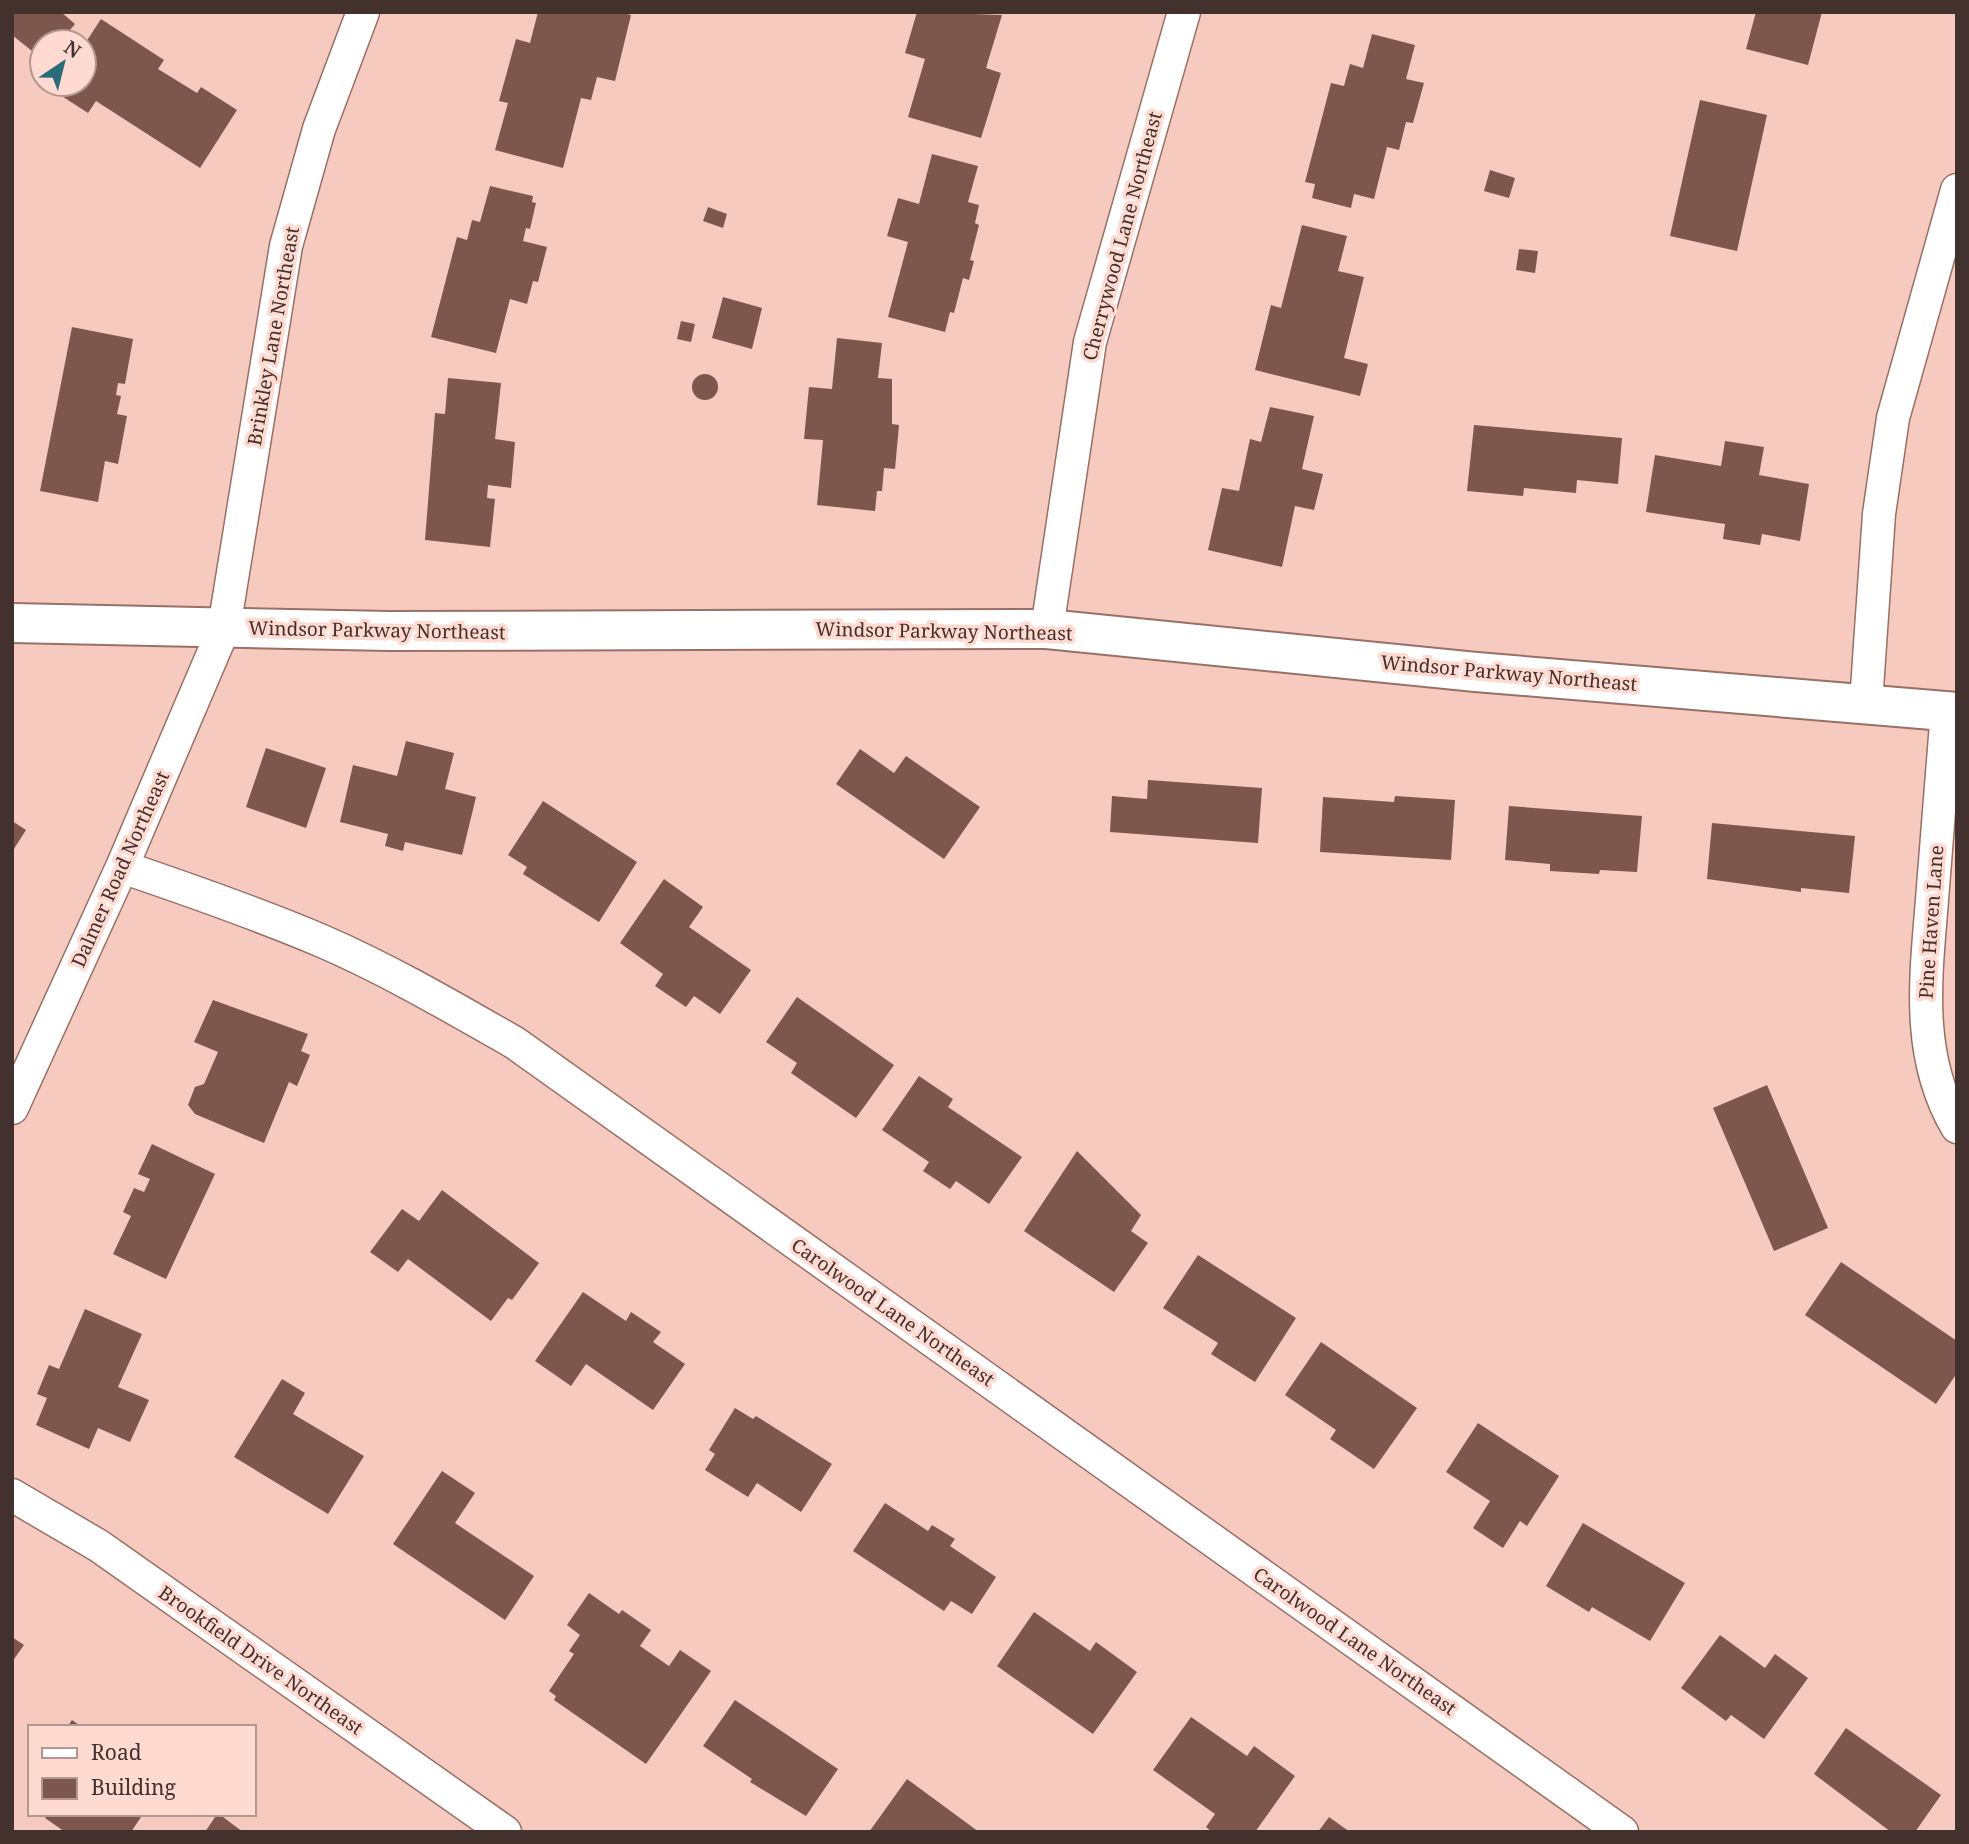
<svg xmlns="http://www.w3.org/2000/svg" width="1969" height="1844" font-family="'Noto Serif',serif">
<rect width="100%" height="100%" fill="#f7cabf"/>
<path fill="#7d574d" d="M12 12H61L75 24 60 42H42V59L12 35Z
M538 12H620L631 15 615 81 597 77 591 100 581 98 563 168 495 150 508 103 499 101 516 39 530 43Z
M917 12 1002 15 986 68 1001 73 981 138 908 117 925 59 905 53Z
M1756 12H1822L1808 65 1746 49Z
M101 19 164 60 158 69 197 93 201 87 237 110 200 168 96 101 88 113 54 91 59 84H84V45Z
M1372 34 1415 45 1406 79 1424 83 1413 123 1406 122 1399 150 1387 147 1374 199 1354 194 1351 208 1312 198 1315 184 1305 182 1331 83 1344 86 1350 64 1363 68Z
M1700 100 1767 115 1737 251 1670 236Z
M932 154 978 166 968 202 979 205 975 223 979 225 970 260 974 261 969 280 963 278 954 313 950 312 945 332 888 317 908 242 887 236 898 198 919 204Z
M1490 170 1515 178 1509 198 1484 191Z
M490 186 533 196 532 202 536 203 530 229 526 228 523 241 547 247 538 282 533 281 527 304 510 299 496 353 431 337 457 237 467 240 472 220 480 222Z
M708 207 727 214 723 228 703 221Z
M1302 225 1347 236 1338 271 1364 277 1344 358 1368 364 1360 396 1255 370 1271 305 1281 308Z
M1519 249 1538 251 1535 273 1516 270Z
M723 297 762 308 752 349 712 338Z
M681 321 695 324 691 342 677 339Z
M72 327 133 339 125 384 118 383 116 395 121 396 117 414 127 416 118 464 105 461 98 502 40 491Z
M837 338 882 343 878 378 892 379V424L899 425 895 469 884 468 882 491H877L875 511 817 505 823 440 804 439 809 387 832 389Z
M692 387a13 13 0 1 1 26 0a13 13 0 1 1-26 0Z
M448 378 501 383 495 439 515 442 511 488 488 485 487 498 495 499 490 547 425 540 435 413 445 414Z
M1270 407 1314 416 1302 469 1323 474 1314 510 1295 506 1282 567 1208 550 1222 488 1239 491 1250 439 1261 442Z
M1474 425 1622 438 1618 484 1577 480 1576 493 1524 488 1523 496 1467 491Z
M1725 441 1764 447 1759 475 1809 484 1800 541 1762 534 1760 545 1723 539 1725 524 1646 512 1655 455 1721 466Z
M406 741 454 753 445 789 476 797 462 855 405 842 403 851 385 846 388 834 340 822 353 765 397 776Z
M266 748 326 768 306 828 246 807Z
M860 749 894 773 906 756 980 807 944 859 836 784Z
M1148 780 1262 788 1258 843 1110 832 1112 796 1147 799Z
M1395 796 1455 800 1451 860 1320 852 1323 797 1394 802Z
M543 801 637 862 599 922 523 874 527 867 508 855Z
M1509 806 1642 816 1637 872 1600 870 1599 874 1550 871V864L1505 860Z
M12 821 26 830 12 852Z
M1712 823 1855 836 1849 893 1801 888V892L1707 879Z
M664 879 703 907 689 927 751 970 720 1014 694 996 686 1007 655 986 663 974 620 943Z
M797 997 894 1065 856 1118 791 1073 797 1063 766 1042Z
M213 1000 308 1034 301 1051 310 1055 297 1086 289 1082 264 1143 195 1114 188 1105 195 1087 204 1084 218 1052 194 1042Z
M919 1076 953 1099 948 1107 1022 1157 989 1204 956 1181 950 1189 923 1171 929 1162 882 1130Z
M1767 1085 1828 1228 1774 1251 1713 1108Z
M152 1144 215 1174 166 1279 113 1254 131 1216 123 1212 134 1188 144 1192 150 1179 138 1174Z
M1077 1151 1141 1215 1131 1231 1148 1243 1114 1292 1024 1231Z
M442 1190 539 1263 512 1300 508 1298 491 1321 408 1259 398 1272 370 1252 402 1209 419 1221Z
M1198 1255 1296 1318 1255 1382 1211 1354 1218 1343 1163 1308Z
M1841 1262 1957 1341V1373L1936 1404 1805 1315Z
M583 1292 626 1321 631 1312 661 1332 653 1342 685 1364 653 1410 586 1364 571 1386 535 1361Z
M85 1309 142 1334 118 1387 149 1400 130 1442 98 1428 89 1449 36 1425 47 1398 37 1394 49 1365 59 1369Z
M1321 1342 1417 1408 1374 1469 1330 1439 1336 1430 1285 1395Z
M282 1379 305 1393 293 1414 364 1456 328 1514 234 1457Z
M735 1408 753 1419 756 1416 832 1464 801 1512 757 1483 748 1497 705 1470 715 1454 709 1450Z
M1478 1423 1559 1476 1527 1526 1520 1521 1503 1548 1473 1528 1490 1501 1446 1472Z
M442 1471 475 1493 455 1523 534 1576 505 1620 393 1544Z
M885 1503 928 1531 932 1525 955 1539 950 1546 996 1577 972 1614 951 1601 944 1611 853 1551Z
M1583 1523 1685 1583 1650 1641 1592 1607 1589 1612 1546 1586Z
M589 1593 619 1614 622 1610 651 1630 640 1646 669 1666 680 1650 711 1671 646 1764 554 1700 556 1696 549 1691 574 1654 569 1651 580 1635 567 1625Z
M1034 1612 1090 1651 1096 1642 1137 1672 1093 1734 997 1666Z
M1720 1635 1765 1668 1775 1654 1808 1678 1764 1739 1731 1715 1726 1721 1681 1688Z
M12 1637 24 1645 12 1662Z
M735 1700 838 1769 806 1816 750 1782 752 1779 703 1746Z
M1191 1717 1247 1756 1254 1746 1295 1776 1255 1832H1212L1206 1827 1215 1814 1153 1770Z
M72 1720 82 1727H67Z
M1846 1728 1941 1795 1915 1832H1891L1814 1774Z
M907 1779 979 1832H869Z
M48 1814H143L131 1832H65L45 1818Z
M217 1814H219L243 1832H205Z
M1329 1817 1350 1832H1318Z"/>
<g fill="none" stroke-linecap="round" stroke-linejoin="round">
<g stroke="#987066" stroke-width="35">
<path id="minor" d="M1047 629 1090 342 1184 12
M1866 703 1879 514 1893 418 1957 190
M1947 711C1942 770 1938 828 1933 887 1927 970 1913 1052 1957 1127
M122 867C190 890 256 913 322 941 389 970 452 1007 515 1043L1622 1832
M12 1108 122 867 224 628 286 246 319 129 363 12
M12 1495 99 1546 505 1832"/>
</g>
<g stroke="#987066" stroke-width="42">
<path id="tertiary" d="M12 623 389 631 1047 629 1476 672 1957 712"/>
</g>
<use href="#minor" stroke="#fff" stroke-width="32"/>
<use href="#tertiary" stroke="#fff" stroke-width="38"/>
</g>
<g text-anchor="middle" stroke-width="7" stroke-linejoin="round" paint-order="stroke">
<g font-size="19" fill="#43312d" stroke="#fedad1">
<text transform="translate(1122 236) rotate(-75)" y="7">Cherrywood Lane Northeast</text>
<text transform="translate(273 336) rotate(-80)" y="7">Brinkley Lane Northeast</text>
<text transform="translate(377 630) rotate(1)" y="7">Windsor Parkway Northeast</text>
<text transform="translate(944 631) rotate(1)" y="7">Windsor Parkway Northeast</text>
<text transform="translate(1509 673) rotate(5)" y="7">Windsor Parkway Northeast</text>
<text transform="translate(120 869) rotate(-66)" y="7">Dalmer Road Northeast</text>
<text transform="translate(1931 922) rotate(-86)" y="7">Pine Haven Lane</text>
<text transform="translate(893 1312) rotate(35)" y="7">Carolwood Lane Northeast</text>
<text transform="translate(1355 1641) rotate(35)" y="7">Carolwood Lane Northeast</text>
<text transform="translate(261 1660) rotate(35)" y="7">Brookfield Drive Northeast</text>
</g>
</g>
<rect width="1969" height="1844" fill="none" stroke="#43312d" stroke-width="28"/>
<rect x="28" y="1725" width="228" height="91" fill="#fedad1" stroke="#b3968f" stroke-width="2"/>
<rect x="42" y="1748" width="35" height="10" fill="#ffffff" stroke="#b3968f" stroke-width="2"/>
<text x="91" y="1760" font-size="21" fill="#43312d">Road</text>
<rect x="42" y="1778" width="35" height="21" fill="#7d574d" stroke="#b3968f" stroke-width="2"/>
<text x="91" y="1795" font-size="21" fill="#43312d">Building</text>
<g transform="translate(63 63) rotate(35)"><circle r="33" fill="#fedad1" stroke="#b3968f" stroke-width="2"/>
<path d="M0-5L12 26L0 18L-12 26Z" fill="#266c7b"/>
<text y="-10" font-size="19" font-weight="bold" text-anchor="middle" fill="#43312d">N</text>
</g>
</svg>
